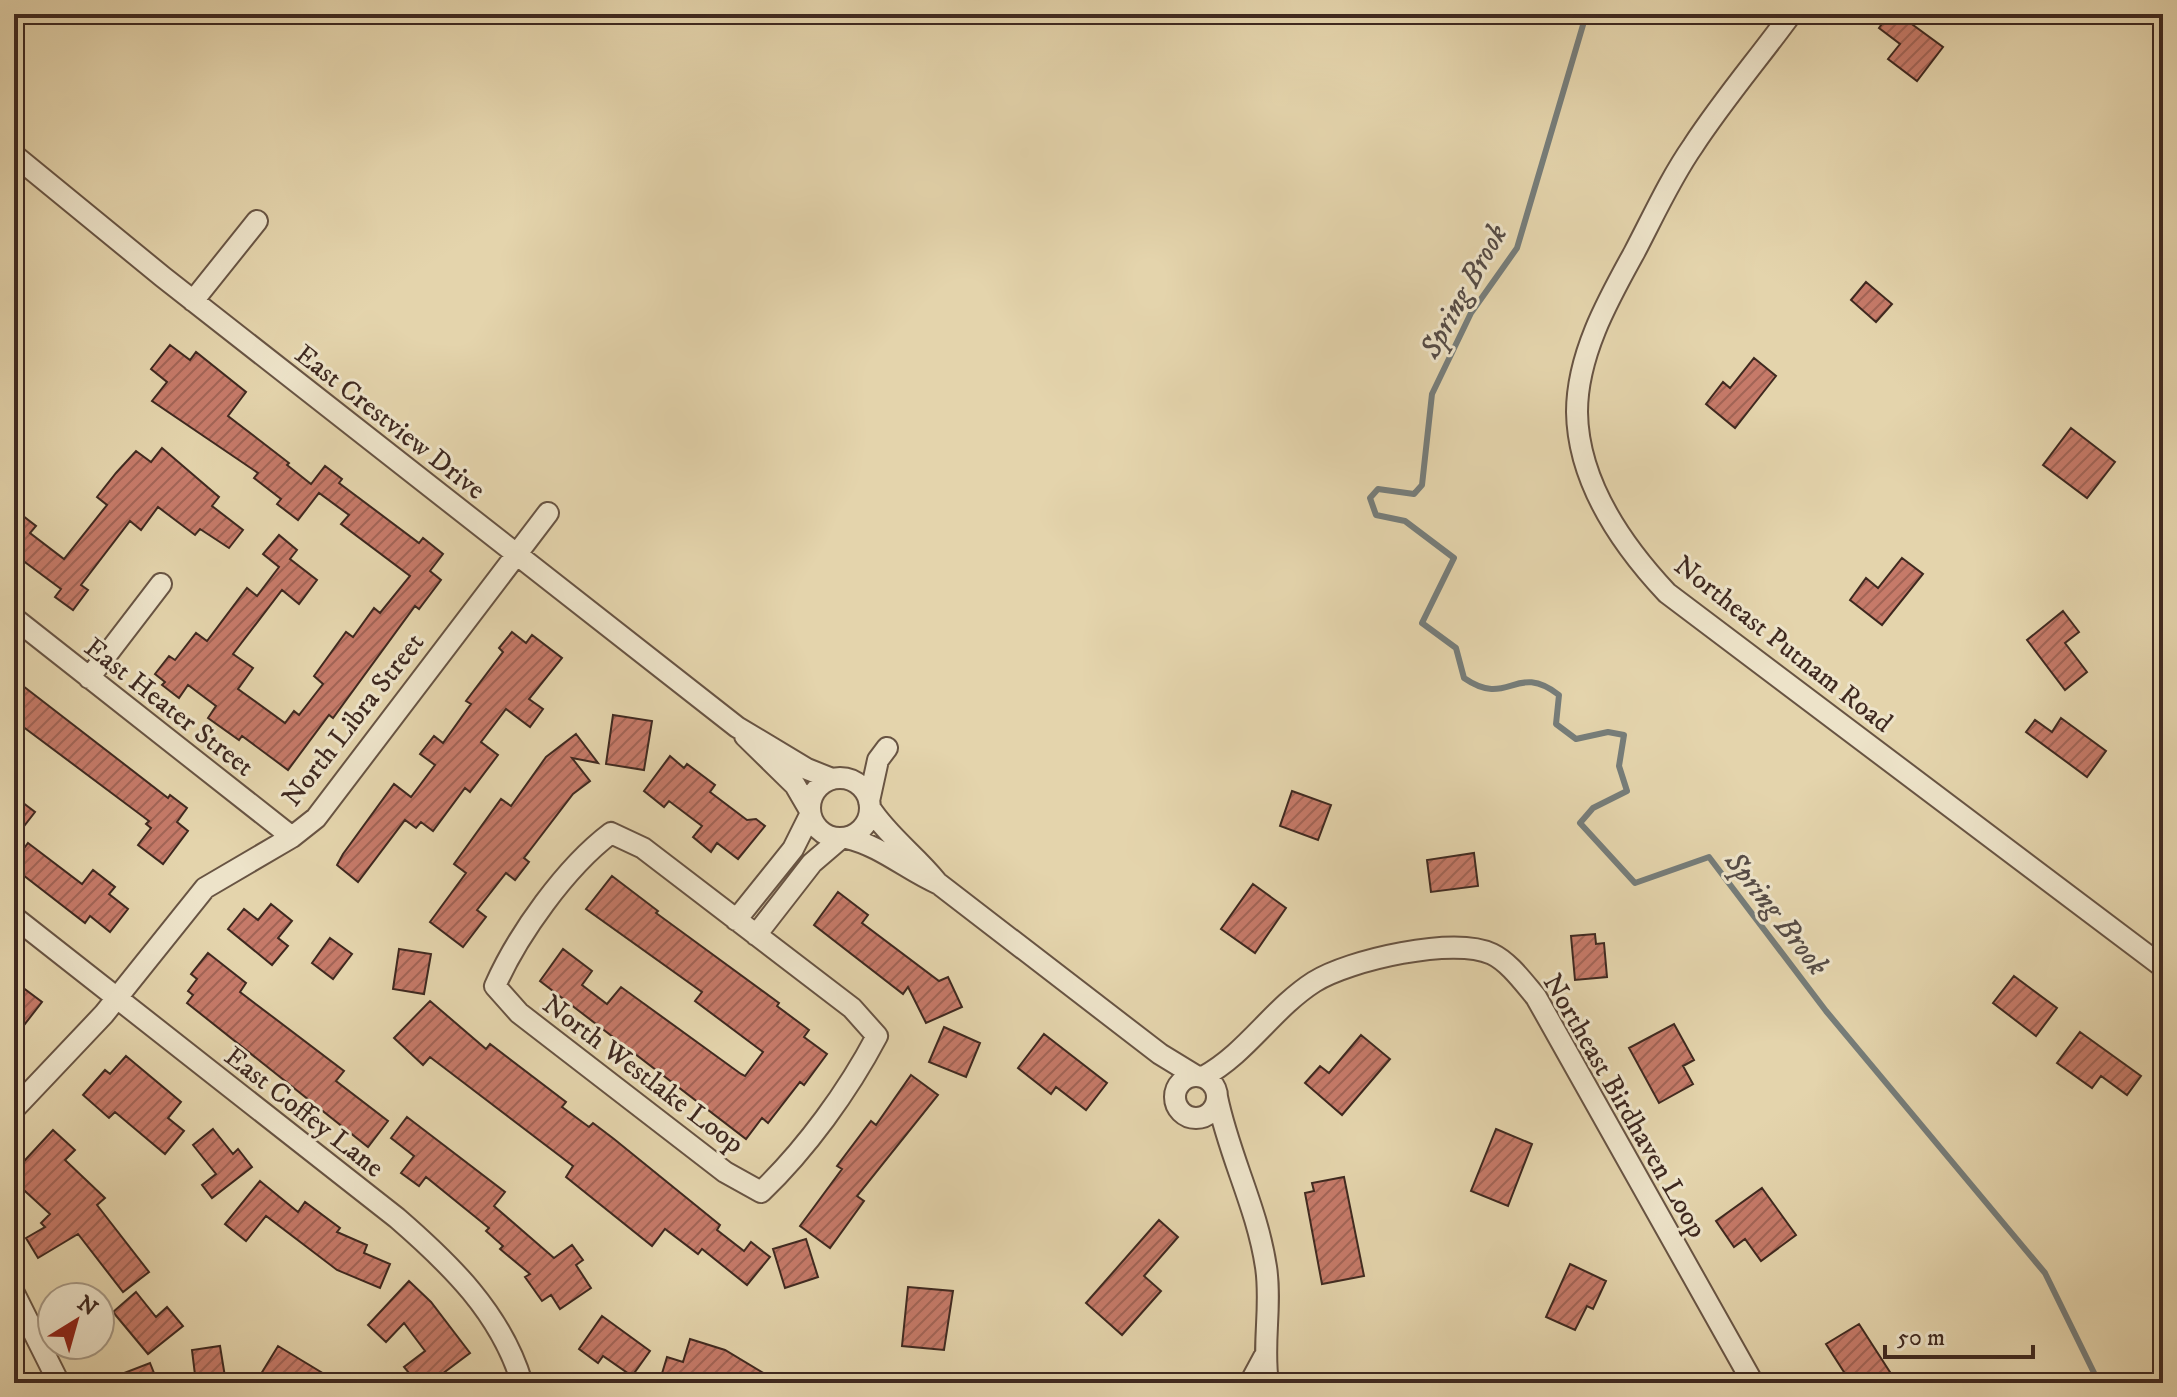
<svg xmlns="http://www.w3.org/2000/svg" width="2177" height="1397" font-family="'IM FELL DW Pica',serif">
<defs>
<pattern id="building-hatch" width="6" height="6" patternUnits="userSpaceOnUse" patternTransform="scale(2)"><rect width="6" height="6" fill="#c67a69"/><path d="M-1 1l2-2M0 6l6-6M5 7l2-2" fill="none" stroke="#a26456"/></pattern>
</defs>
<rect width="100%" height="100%" fill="#e4d4ac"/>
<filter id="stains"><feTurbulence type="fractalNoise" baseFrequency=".0025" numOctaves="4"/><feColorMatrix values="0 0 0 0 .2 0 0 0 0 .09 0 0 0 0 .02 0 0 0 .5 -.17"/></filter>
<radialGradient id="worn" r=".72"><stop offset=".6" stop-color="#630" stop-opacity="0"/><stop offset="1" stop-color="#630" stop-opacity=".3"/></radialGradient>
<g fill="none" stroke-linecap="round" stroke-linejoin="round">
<path stroke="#767d7a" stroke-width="6" d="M1580 14 1583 25 1517 248 1471 313 1432 394 1422 485 1414 494 1378 489 1370 498 1376 515 1405 521 1454 558 1422 623 1456 648 1464 678C1509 709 1515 661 1559 695L1556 724 1576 739 1608 732 1624 735 1619 766 1627 791 1593 808 1580 823 1635 883 1709 857 1826 1011 2045 1273 2099 1383"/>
</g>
<path fill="url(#building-hatch)" stroke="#3f2920" stroke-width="2" d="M1889 14H1898L1943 47 1917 81 1888 59 1900 44 1879 28Z
M1866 282 1892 304 1876 322 1851 300Z
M170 345 190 360 196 352 246 392 228 416 289 463 287 465 311 484 325 466 342 479 339 483 419 543 423 538 443 554 430 571 441 580 419 609 415 606 333 718 329 715 288 770 242 736 239 740 208 718 216 706 188 685 179 698 162 685 165 682 155 674 169 656 175 660 196 633 207 641 247 588 257 596 279 567 263 554 279 535 297 550 290 559 317 580 299 604 282 590 233 654 253 668 238 689 285 723 294 711 299 715 323 684 314 676 346 632 353 637 374 608 380 613 410 576 341 524 349 515 319 493 298 520 277 504 281 499 254 478 258 473 152 401 167 382 151 369Z
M1754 358 1776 376 1735 428 1706 404 1723 382 1730 388Z
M2071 428 2115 462 2087 498 2043 465Z
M162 448 219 497 212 506 243 530 229 548 200 529 195 535 158 507 141 530 130 521 81 585 88 590 73 610 55 597 61 589 14 554 22 539 14 533V509L36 526 30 533 64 559 107 505 97 497 116 473 136 451 151 462Z
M1902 558 1923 574 1882 625 1850 600 1866 578 1878 588Z
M2063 611 2079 632 2065 643 2087 672 2065 690 2027 640Z
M512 632 526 643 532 635 562 658 529 699 543 709 530 727 506 709 481 742 498 755 470 792 465 788 433 831 421 822 416 828 405 820 358 882 337 865 343 854 394 784 411 797 435 765 420 754 434 736 443 743 471 704 466 701 503 652 499 648Z
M14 679 168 798 170 795 187 808 177 822 188 831 163 864 138 845 151 828 146 824 149 821 14 720Z
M613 715 652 721 644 770 606 764Z
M2061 718 2106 751 2087 777 2026 732 2035 720 2052 732Z
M576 734 598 763 572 758 590 781 573 794 524 858 529 862 515 880 506 873 477 910 486 917 463 947 430 922 466 873 454 864 501 799 511 806 546 757Z
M670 756 684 768 687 764 715 785 710 792 747 820 756 819 765 826 738 859 717 843 711 852 693 837 702 826 669 801 664 807 644 791Z
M1292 791 1331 805 1318 840 1280 826Z
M14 796 35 812 14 839Z
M28 843 82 884 93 870 115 887 109 894 128 909 110 932 90 916 85 923 14 868V862Z
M1474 853 1478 886 1431 892 1427 860Z
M612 876 658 911 656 913 779 1003 777 1006 809 1030 804 1037 827 1054 804 1085 800 1082 768 1123 762 1118 746 1139 540 981 563 949 592 971 582 985 607 1004 621 987 741 1074 745 1076 763 1052 695 1001 702 992 586 909Z
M1253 884 1286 908 1255 953 1221 929Z
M838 892 868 915 862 923 939 981 948 977 962 1007 926 1023 908 987 903 994 814 925Z
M271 904 292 921 278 938 288 946 272 965 228 929 244 909 258 920Z
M1595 934 1596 944 1604 943 1607 977 1575 980 1571 936Z
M330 938 352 954 333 979 312 963Z
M399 949 431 954 424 994 393 989Z
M208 953 246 983 240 992 344 1071 336 1081 388 1121 368 1147 187 1003 193 995 188 991 197 979 191 974Z
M2014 976 2057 1008 2036 1036 1993 1003Z
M14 981 42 1002 14 1038Z
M430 1001 486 1049 490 1044 566 1102 562 1107 589 1127 593 1123 614 1139 720 1225 717 1230 744 1251 751 1242 770 1257 747 1285 702 1249 698 1254 665 1229 652 1246 566 1177 573 1166 430 1057 423 1065 394 1038Z
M1674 1024 1694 1060 1683 1066 1693 1084 1659 1103 1629 1048Z
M944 1027 980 1043 966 1077 929 1062Z
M2080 1032 2141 1076 2127 1095 2101 1076 2092 1088 2057 1063Z
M1044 1034 1107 1083 1086 1110 1056 1087 1051 1094 1018 1068Z
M1361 1035 1390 1059 1342 1115 1305 1083 1320 1066 1329 1073Z
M126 1056 181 1102 168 1118 184 1131 165 1154 115 1112 109 1118 83 1095 105 1070 110 1074Z
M911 1075 938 1095 857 1196 864 1201 830 1248 800 1226 842 1169 837 1166 871 1121 876 1125Z
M407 1117 505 1192 494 1206 554 1258 572 1245 583 1260 576 1265 591 1288 560 1309 551 1295 542 1301 525 1277 530 1274 500 1249 503 1246 486 1231 489 1228 426 1177 419 1186 401 1173 414 1156 391 1138Z
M213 1129 233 1154 238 1149 252 1167 212 1198 202 1185 216 1174 193 1145Z
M1496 1129 1532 1144 1508 1206 1471 1191Z
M53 1130 75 1150 65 1160 105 1198 97 1205 149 1272 123 1292 78 1234 38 1258 26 1238 45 1227 41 1223 50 1214 14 1181V1172Z
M1344 1177 1364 1276 1322 1284 1305 1193 1314 1191 1312 1183Z
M260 1181 298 1212 305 1202 340 1228 337 1232 367 1245 364 1253 390 1264 380 1288 337 1270 266 1216 246 1241 225 1224Z
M1762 1188 1796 1235 1761 1261 1745 1239 1734 1247 1716 1221Z
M1159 1220 1178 1237 1144 1276 1161 1291 1122 1335 1086 1303Z
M806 1239 818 1277 785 1288 773 1249Z
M1570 1264 1606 1281 1593 1309 1587 1306 1575 1330 1546 1317Z
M409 1281 431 1302 470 1353 430 1383H417L404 1367 425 1351 404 1323 386 1342 368 1325Z
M908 1287 953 1291 944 1350 902 1346Z
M136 1292 156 1317 167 1307 183 1326 148 1354 113 1312Z
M602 1316 650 1351 632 1376 603 1356 598 1363 579 1349Z
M1859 1324 1897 1383H1851L1826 1344Z
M690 1339 725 1350 780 1383H671L660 1380 667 1357 683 1362Z
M220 1346 226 1383H196L192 1350Z
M278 1346 339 1383H276L261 1374Z
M150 1363 158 1383H102L101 1382Z"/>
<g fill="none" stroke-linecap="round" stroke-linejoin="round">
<g stroke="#685443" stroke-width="24">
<path id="minor" d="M1791 14C1759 58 1723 100 1693 146 1670 179 1653 217 1634 253 1608 300 1577 355 1577 412 1578 482 1621 544 1667 593L2163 967
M14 155 163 277 737 727 807 769 832 779
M193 301 257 221
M14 618 292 837
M89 678 161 584
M745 736 795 785 809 809
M810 808a30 30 0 1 1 60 0a30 30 0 1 1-60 0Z
M869 801 878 760 887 748
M870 808C888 836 915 855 936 881
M611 833 643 848 852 1008 877 1036C848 1091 806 1149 761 1192L725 1172 519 1013 495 986C518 934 566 867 611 833Z
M847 838C881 846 907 870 939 884L1160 1054 1196 1076
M14 917 397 1218C450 1264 501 1313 522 1383
M736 920 793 849 810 815
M756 935 812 863 840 839
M1175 1097a21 21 0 1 1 42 0a21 21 0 1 1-42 0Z
M1203 1077C1247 1053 1272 1009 1314 982 1349 960 1454 936 1492 954 1509 962 1524 983 1536 997L1753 1383
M1217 1097C1229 1156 1257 1207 1266 1267 1272 1306 1262 1344 1268 1383
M14 1109 104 1014 205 888 292 837 316 818 548 513
M14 1293 59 1383
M1250 1383 1264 1357"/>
</g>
<use href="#minor" stroke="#ede3c9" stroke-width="20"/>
</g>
<g text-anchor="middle" stroke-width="6" stroke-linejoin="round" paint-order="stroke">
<g font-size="28" fill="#3f2920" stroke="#ede3c9">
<text transform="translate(391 421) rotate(38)" y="10">East Crestview Drive</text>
<text transform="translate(1784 643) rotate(38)" y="10">Northeast Putnam Road</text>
<text transform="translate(170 706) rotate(38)" y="10">East Heater Street</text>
<text transform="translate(352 719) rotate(-52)" y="10">North Libra Street</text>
<text transform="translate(644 1073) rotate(37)" y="10">North Westlake Loop</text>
<text transform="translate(1626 1105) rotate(60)" y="10">Northeast Birdhaven Loop</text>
<text transform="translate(305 1111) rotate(38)" y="10">East Coffey Lane</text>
</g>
<g font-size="30" font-style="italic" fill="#564c46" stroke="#ede3c9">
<text transform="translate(1463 291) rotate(-61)" y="10">Spring Brook</text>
<text transform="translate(1777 913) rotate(52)" y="10">Spring Brook</text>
</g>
</g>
<rect width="2177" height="1397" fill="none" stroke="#e4d4ac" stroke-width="48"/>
<rect x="16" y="16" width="2145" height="1365" fill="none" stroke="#3f2920" stroke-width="4"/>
<rect x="24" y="24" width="2129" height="1349" fill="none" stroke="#3f2920" stroke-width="2"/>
<g transform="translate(76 1321) rotate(37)"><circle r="38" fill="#ede3c9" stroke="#a79985" stroke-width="2"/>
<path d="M0-6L14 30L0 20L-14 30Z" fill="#8f2418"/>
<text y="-12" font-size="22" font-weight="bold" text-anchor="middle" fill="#3f2920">N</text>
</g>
<path d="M1885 1345v12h148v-12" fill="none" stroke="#3f2920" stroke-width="4"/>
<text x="1897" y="1345" font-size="24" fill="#3f2920" stroke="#ede3c9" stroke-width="6" paint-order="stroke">50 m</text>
<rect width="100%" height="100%" filter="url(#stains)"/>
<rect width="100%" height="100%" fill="url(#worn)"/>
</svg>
